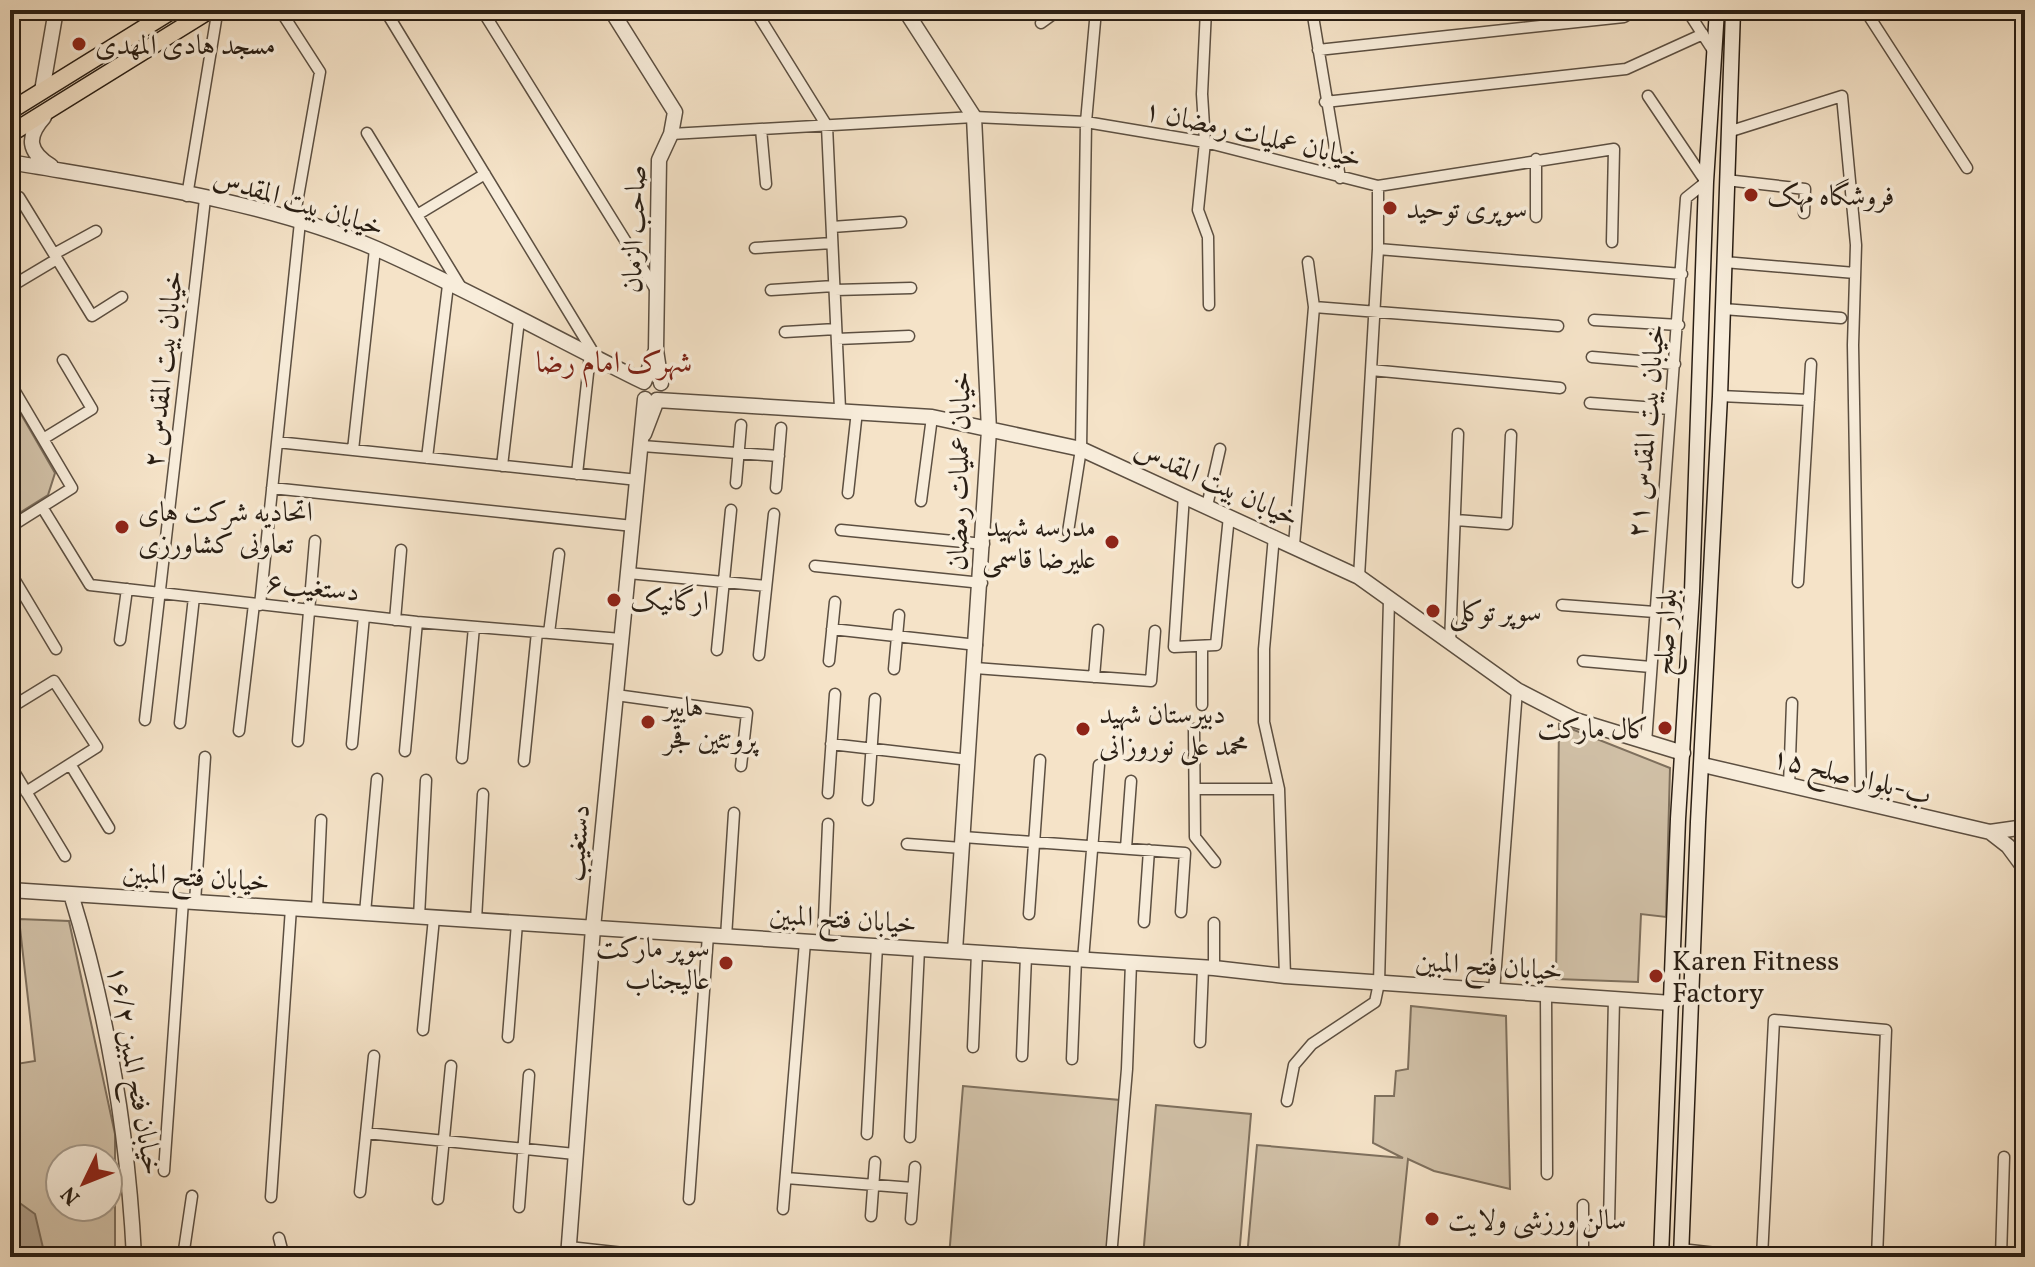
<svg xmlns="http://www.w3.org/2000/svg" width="2035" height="1267" font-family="Vollkorn,Amiri,serif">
<rect width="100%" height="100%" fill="#f5e3c8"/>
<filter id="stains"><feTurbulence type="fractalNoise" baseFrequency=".0025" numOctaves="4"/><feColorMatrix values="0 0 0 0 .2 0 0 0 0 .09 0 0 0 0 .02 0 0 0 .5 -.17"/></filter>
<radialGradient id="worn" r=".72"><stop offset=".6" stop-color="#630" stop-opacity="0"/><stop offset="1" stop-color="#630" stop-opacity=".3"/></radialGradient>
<path fill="#d2c2a9" stroke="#7e705e" stroke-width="2" fill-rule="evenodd" d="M10 395 55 473 48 495 10 519Z
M1559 724 1670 768 1666 917 1641 914 1638 982 1556 979Z
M19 919 69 921 115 1134V1257H10V1065L35 1061ZM60 1159H108V1207H60Z
M1411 1006 1506 1016 1510 1189 1434 1171 1408 1159 1398 1257H1247L1257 1145 1403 1158 1373 1143 1375 1096H1394L1396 1071 1408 1069Z
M963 1086 1120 1100 1106 1257H949Z
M1156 1105 1251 1114 1239 1257H1143Z"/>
<path fill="#b0a08b" stroke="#7a6c5b" stroke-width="2" d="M10 1196 35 1214 44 1252 73 1257H10Z"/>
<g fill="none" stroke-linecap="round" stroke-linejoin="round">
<g stroke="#5c4f41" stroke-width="13">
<path id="minor" d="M280 10 320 72 294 220
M385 10 596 357
M482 10 656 290
M755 10 827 126 840 409
M1206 10 1202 94 1205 142 1198 210 1208 237 1209 305
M1312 10 1340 178
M1687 10 1714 52
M1865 10 1967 168
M1041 23 1059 10
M1318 50 1624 17 1636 10
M1325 102 1626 69 1703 34
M761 129 766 184
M1728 132 1842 96 1856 245 1853 345 1861 803
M367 133 462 289
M671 134 974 117 1086 122 1205 142 1378 186 1614 149 1612 242
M1536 159V217
M1726 180 1805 189 1804 213
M187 196 216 20 211 10
M19 197 92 316 122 297
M417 215 485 174
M832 227 901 222
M755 248 832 243
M1378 249 1682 274
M54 254 96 231
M1724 262 1855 273
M10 287 57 259
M771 290 834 286
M835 290 911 288
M1314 307 1558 326
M1723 309 1841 318
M1594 320 1679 325
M785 332 836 329
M837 339 909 336
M1592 357 1675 364
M1371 370 1560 388
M10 383 72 488 10 527
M1720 396 1809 400
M1590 403 1670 409
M43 439 92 409 63 360
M277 442 638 480
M642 446 779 456
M353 450 375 249
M427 458 448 285
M502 466 519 320
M577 474 590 355
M736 483 741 425
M272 488 633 526
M776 488 781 428
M848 493 857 411
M1184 495 1174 647 1216 645 1229 516
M921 501 932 417
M1207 506 1220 449
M42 507 90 585 417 622 621 639
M1456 520 1507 524 1511 435
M841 530 984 544
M1068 532 1081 449 1086 122 1096 10
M1274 536 1264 649V722L1279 789 1285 976
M1294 545 1314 307 1308 262
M815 566 982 583
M10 572 56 649
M628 573 766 586
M1359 577 1378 249V186
M1798 582 1811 364
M260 605 300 222
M1562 605 1655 612
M395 620 401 550
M832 629 977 645
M549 633 559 554
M120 640 127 589
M1450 643 1458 434
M1202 646V705
M717 650 731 510
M759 655 774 514
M829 661 835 602
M1583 661 1651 667
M975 668 1151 681 1155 631
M894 669 899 615
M1094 677 1098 630
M616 695 747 713 741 766
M10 708 54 681 97 747 26 792
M145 720 205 199
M180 723 194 597
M1194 729 1195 837 1215 862
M239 731 254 604
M298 741 315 541
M1646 743 1686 198 1706 182 1648 96
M352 744 364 616
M831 744 969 760
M405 751 417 622
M462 758 474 627
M524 761 537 632
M70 764 109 828
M10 765 65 856
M1789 786 1792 703
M1195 789H1279
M828 793 835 694
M868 800 875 699
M963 837 1185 853 1181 912
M907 844 962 848
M1126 848 1131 781
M195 902 205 757
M317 910 321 820
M365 913 377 779
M1029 914 1040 760
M419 917 426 780
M476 920 483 794
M1144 922 1149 850
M1214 923V968
M726 937 734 813
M823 943 828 824
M1083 960 1099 765
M1494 992 1517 690
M1546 995 1547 1174
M423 1030 434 918
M508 1037 517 923
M1200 1042 1203 968
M973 1047 977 953
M1022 1056 1026 956
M1072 1059 1076 959
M1287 1101 1294 1065 1312 1044 1375 1002 1379 983 1389 600
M366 1133 575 1154
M867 1134 877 946
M910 1137 919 949
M164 1171 183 901
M786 1178 913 1188
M360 1192 374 1056
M271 1197 291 908
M438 1199 451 1066
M689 1199 708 935
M1583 1205V1257
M519 1207 529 1075
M783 1209 805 942
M871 1216 875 1162
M911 1219 915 1167
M1609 1223 1614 999
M279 1238 284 1257
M569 1247 660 1257
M1681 1249 1751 1257
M183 1257 192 1196
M1111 1257 1127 1069 1131 963
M1762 1257 1774 1020 1886 1030 1877 1257
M2001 1257 2004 1157"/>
</g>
<g stroke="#5c4f41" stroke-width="17">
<path id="tertiary" d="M611 10 675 112 671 134 659 160 656 350 661 383
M905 10 974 117 989 430 955 951
M42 91 56 10
M44 117C26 137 28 152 51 166
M10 162C131 183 263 200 377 249 467 289 555 338 644 382L656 350
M644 434 657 400 932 417 1081 449 1359 577 1517 690 1575 720 1683 753
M1703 765 1990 832
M2025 827 1990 832 2008 846 2025 869
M10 890 1214 968 1285 976 1672 1003
M71 894C107 1011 128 1134 134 1257
M568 1257 593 928 645 399"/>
</g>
<g stroke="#291e14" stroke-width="17">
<path id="secondary" d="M1661 1257 1678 819 1692 592 1706 182 1717 10
M1681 1257 1698 822 1720 396 1733 10"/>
</g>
<g stroke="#291e14" stroke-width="19">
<path id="primary" d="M10 111 173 10
M10 134 210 10"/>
</g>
<use href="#minor" stroke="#f8eddb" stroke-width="10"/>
<use href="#tertiary" stroke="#f8eddb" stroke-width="14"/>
<use href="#secondary" stroke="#f8eddb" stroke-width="14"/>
<use href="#primary" stroke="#f5e3c8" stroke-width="16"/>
</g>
<g fill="#8f2418" stroke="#f8eddb" stroke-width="3">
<circle cx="79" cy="44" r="8"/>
<circle cx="1751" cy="195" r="8"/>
<circle cx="1390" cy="208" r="8"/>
<circle cx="122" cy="527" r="8"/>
<circle cx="1112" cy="542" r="8"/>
<circle cx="614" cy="600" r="8"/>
<circle cx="1433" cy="611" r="8"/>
<circle cx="648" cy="722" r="8"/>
<circle cx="1665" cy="728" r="8"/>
<circle cx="1083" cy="729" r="8"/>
<circle cx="726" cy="963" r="8"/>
<circle cx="1656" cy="976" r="8"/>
<circle cx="1432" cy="1219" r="8"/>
</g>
<g text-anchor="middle" stroke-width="7" stroke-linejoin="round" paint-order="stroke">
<g font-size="28" fill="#291e14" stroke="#f8eddb" text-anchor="start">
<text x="95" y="54">مسجد هادی المهدی</text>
<text x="1767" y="205">فروشگاه مهک</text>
<text x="1406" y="218">سوپری توحید</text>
<text x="138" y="521">اتحادیه شرکت های<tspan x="138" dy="32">تعاونی کشاورزی</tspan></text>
<text x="1096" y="536" text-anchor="end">مدرسه شهید<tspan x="1096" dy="32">علیرضا قاسمی</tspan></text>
<text x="630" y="610">ارگانیک</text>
<text x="1449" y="621">سوپر توکلی</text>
<text x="664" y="716">هایپر<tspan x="664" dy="32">پروتئین قجر</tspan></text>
<text x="1099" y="723">دبیرستان شهید<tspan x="1099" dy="32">محمد علی نوروزانی</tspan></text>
<text x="1649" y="738" text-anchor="end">کال مارکت</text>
<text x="710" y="957" text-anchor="end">سوپر مارکت<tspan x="710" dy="32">عالیجناب</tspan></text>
<text x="1672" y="970">Karen Fitness<tspan x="1672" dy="32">Factory</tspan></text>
<text x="1448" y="1229">سالن ورزشی ولایت</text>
</g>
<g font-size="28" fill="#291e14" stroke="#f8eddb">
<text transform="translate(1253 133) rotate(13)" y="10">خیابان عملیات رمضان ۱</text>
<text transform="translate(299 201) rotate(17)" y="10">خیابان بیت المقدس</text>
<text transform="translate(633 229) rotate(-88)" y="10">صاحب الزمان</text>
<text transform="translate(162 369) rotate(-84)" y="10">خیابان بیت المقدس ۲</text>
<text transform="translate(1645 431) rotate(-85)" y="10">خیابان بیت المقدس ۲۱</text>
<text transform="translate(958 471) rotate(-89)" y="10">خیابان عملیات رمضان</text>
<text transform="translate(1217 482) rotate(24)" y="10">خیابان بیت المقدس</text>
<text transform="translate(313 586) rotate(6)" y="10">دستغیب۶</text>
<text transform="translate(1664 632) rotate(-87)" y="10">بلوار صلح</text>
<text transform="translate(1852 775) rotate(14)" y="10">۱۵ ب-بلوار صلح</text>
<text transform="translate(576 843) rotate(-85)" y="10">دستغیب</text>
<text transform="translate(196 876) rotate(4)" y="10">خیابان فتح المبین</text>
<text transform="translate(843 918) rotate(4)" y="10">خیابان فتح المبین</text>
<text transform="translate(1489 965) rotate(4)" y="10">خیابان فتح المبین</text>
<text transform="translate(136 1070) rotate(80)" y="10">خیابان فتح المبین ۱۶/۲</text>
</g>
<g font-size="30" fill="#7a1f14" stroke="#f8eddb">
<text x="614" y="372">شهرک امام رضا</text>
</g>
</g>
<rect width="2035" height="1267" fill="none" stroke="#f5e3c8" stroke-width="40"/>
<rect x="12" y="12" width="2011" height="1243" fill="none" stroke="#291e14" stroke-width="4"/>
<rect x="20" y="20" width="1995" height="1227" fill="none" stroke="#291e14" stroke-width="2"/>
<g transform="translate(84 1183) rotate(227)"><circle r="38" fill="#f8eddb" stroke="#a59a8b" stroke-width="2"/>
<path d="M0-6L14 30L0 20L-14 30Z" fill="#8f2418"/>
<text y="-12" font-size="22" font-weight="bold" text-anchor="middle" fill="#291e14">N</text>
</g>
<rect width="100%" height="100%" filter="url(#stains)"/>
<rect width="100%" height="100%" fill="url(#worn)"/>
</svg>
